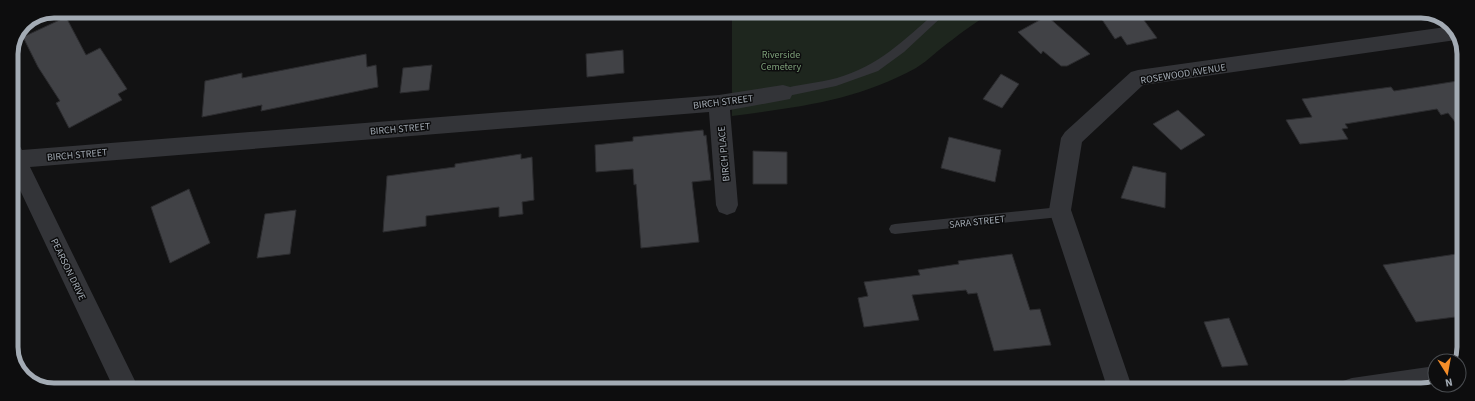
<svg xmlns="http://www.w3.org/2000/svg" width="1475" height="401" font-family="'Source Sans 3',sans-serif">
<rect width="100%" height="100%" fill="#121213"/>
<path fill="#1e261e" d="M732 12H992C978 21 964 30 952 40 940 48 929 60 916 68 856 101 799 107 732 116Z"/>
<path fill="#414246" stroke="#2c2c2f" d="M1097 12H1138L1157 38 1127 45 1121 36 1115 39Z
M1047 16 1090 54 1067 66H1061L1043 51 1041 54 1018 32Z
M66 17 86 55 100 48 127 89 118 94 122 100 69 128 56 103 60 101 38 67 23 37Z
M623 50 624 73 587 77 586 54Z
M366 54 367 67 376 65 378 87 261 111 262 105 202 117 205 81 242 73V78Z
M432 65 429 90 400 93 403 68Z
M1001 74 1019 84 1002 108 983 99Z
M1464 80V133L1448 113 1441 115 1437 109 1345 124 1348 128 1342 129 1348 139 1300 144 1286 120 1312 117 1302 99 1391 87 1394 91Z
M1178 110 1205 135 1181 150 1153 124Z
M703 130 704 136 706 135 711 180 692 182 699 242 641 248 636 184 634 185 633 169 596 172 595 145 633 141V137Z
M949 137 1001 150 995 182 941 168Z
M753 151 787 152V184H753Z
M521 154V159L532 157 534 200 522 202 523 214 499 217V207L426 216V226L383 232 387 176 455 167V164Z
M1133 166 1166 173 1165 208 1121 198Z
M189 189 210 243 170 263 151 207Z
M296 210 290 254 257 258 265 214Z
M1463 253V316L1416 322 1383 265Z
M1012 254 1030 310 1040 309 1051 345 994 351 977 293 968 294 966 290 912 295 919 320 864 327 858 298 868 296 864 282 920 275 918 270 959 264 958 261Z
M1229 318 1248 365 1222 367 1204 322Z"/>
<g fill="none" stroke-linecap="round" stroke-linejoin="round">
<path fill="#333438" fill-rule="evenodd" d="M936 12H947L904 52 878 71 836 86 783 97 779 96 778 93 779 90C798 84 818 83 837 78 879 66 904 40 936 12Z
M1060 207 1064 209 1066 212 1064 215 1060 217 895 234 891 233 889 229 891 225 895 224Z"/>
<path fill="#333438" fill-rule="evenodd" d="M1453 26 1459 39 1456 40 1143 85 1082 142 1071 210 1133 390H1108L1049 210 1061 138 1065 132 1131 72 1138 70Z
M783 85 790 87 793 93 790 99 730 110 738 205 735 212 727 215 719 212 716 205 709 112 30 167 139 389H114L11 171V140L18 143 22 150 719 95Z
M1435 366V385L1421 390H1340L1343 381 1352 378Z"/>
</g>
<g text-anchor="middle" stroke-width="3" stroke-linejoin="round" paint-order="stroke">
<g font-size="10" fill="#7da079" stroke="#0d0d0e">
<text x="781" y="58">Riverside<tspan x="781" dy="12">Cemetery</tspan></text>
</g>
<g font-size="10" fill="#a3abb4" stroke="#0d0d0e">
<text transform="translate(1183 73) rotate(-9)" y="4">ROSEWOOD AVENUE</text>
<text transform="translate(723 101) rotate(-7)" y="4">BIRCH STREET</text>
<text transform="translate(400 128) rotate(-5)" y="4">BIRCH STREET</text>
<text transform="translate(77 154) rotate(-5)" y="4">BIRCH STREET</text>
<text transform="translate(723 154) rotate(-95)" y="4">BIRCH PLACE</text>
<text transform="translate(977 221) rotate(-6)" y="4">SARA STREET</text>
<text transform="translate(69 269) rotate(64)" y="4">PEARSON DRIVE</text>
</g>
</g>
<path d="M0 0H1475V401H0ZM54 18H1421A36 36 0 0 1 1457 54V347A36 36 0 0 1 1421 383H54A36 36 0 0 1 18 347V54A36 36 0 0 1 54 18Z" fill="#0d0d0e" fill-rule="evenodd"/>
<path fill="none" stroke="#a3abb4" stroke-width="5" d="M54 18H1421A36 36 0 0 1 1457 54V347A36 36 0 0 1 1421 383H54A36 36 0 0 1 18 347V54A36 36 0 0 1 54 18Z"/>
<g transform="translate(1447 373) rotate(169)"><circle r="19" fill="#0d0d0e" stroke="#494c50"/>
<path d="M0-3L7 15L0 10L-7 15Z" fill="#f48d29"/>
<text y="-6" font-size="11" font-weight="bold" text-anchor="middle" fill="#a3abb4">N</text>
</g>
</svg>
